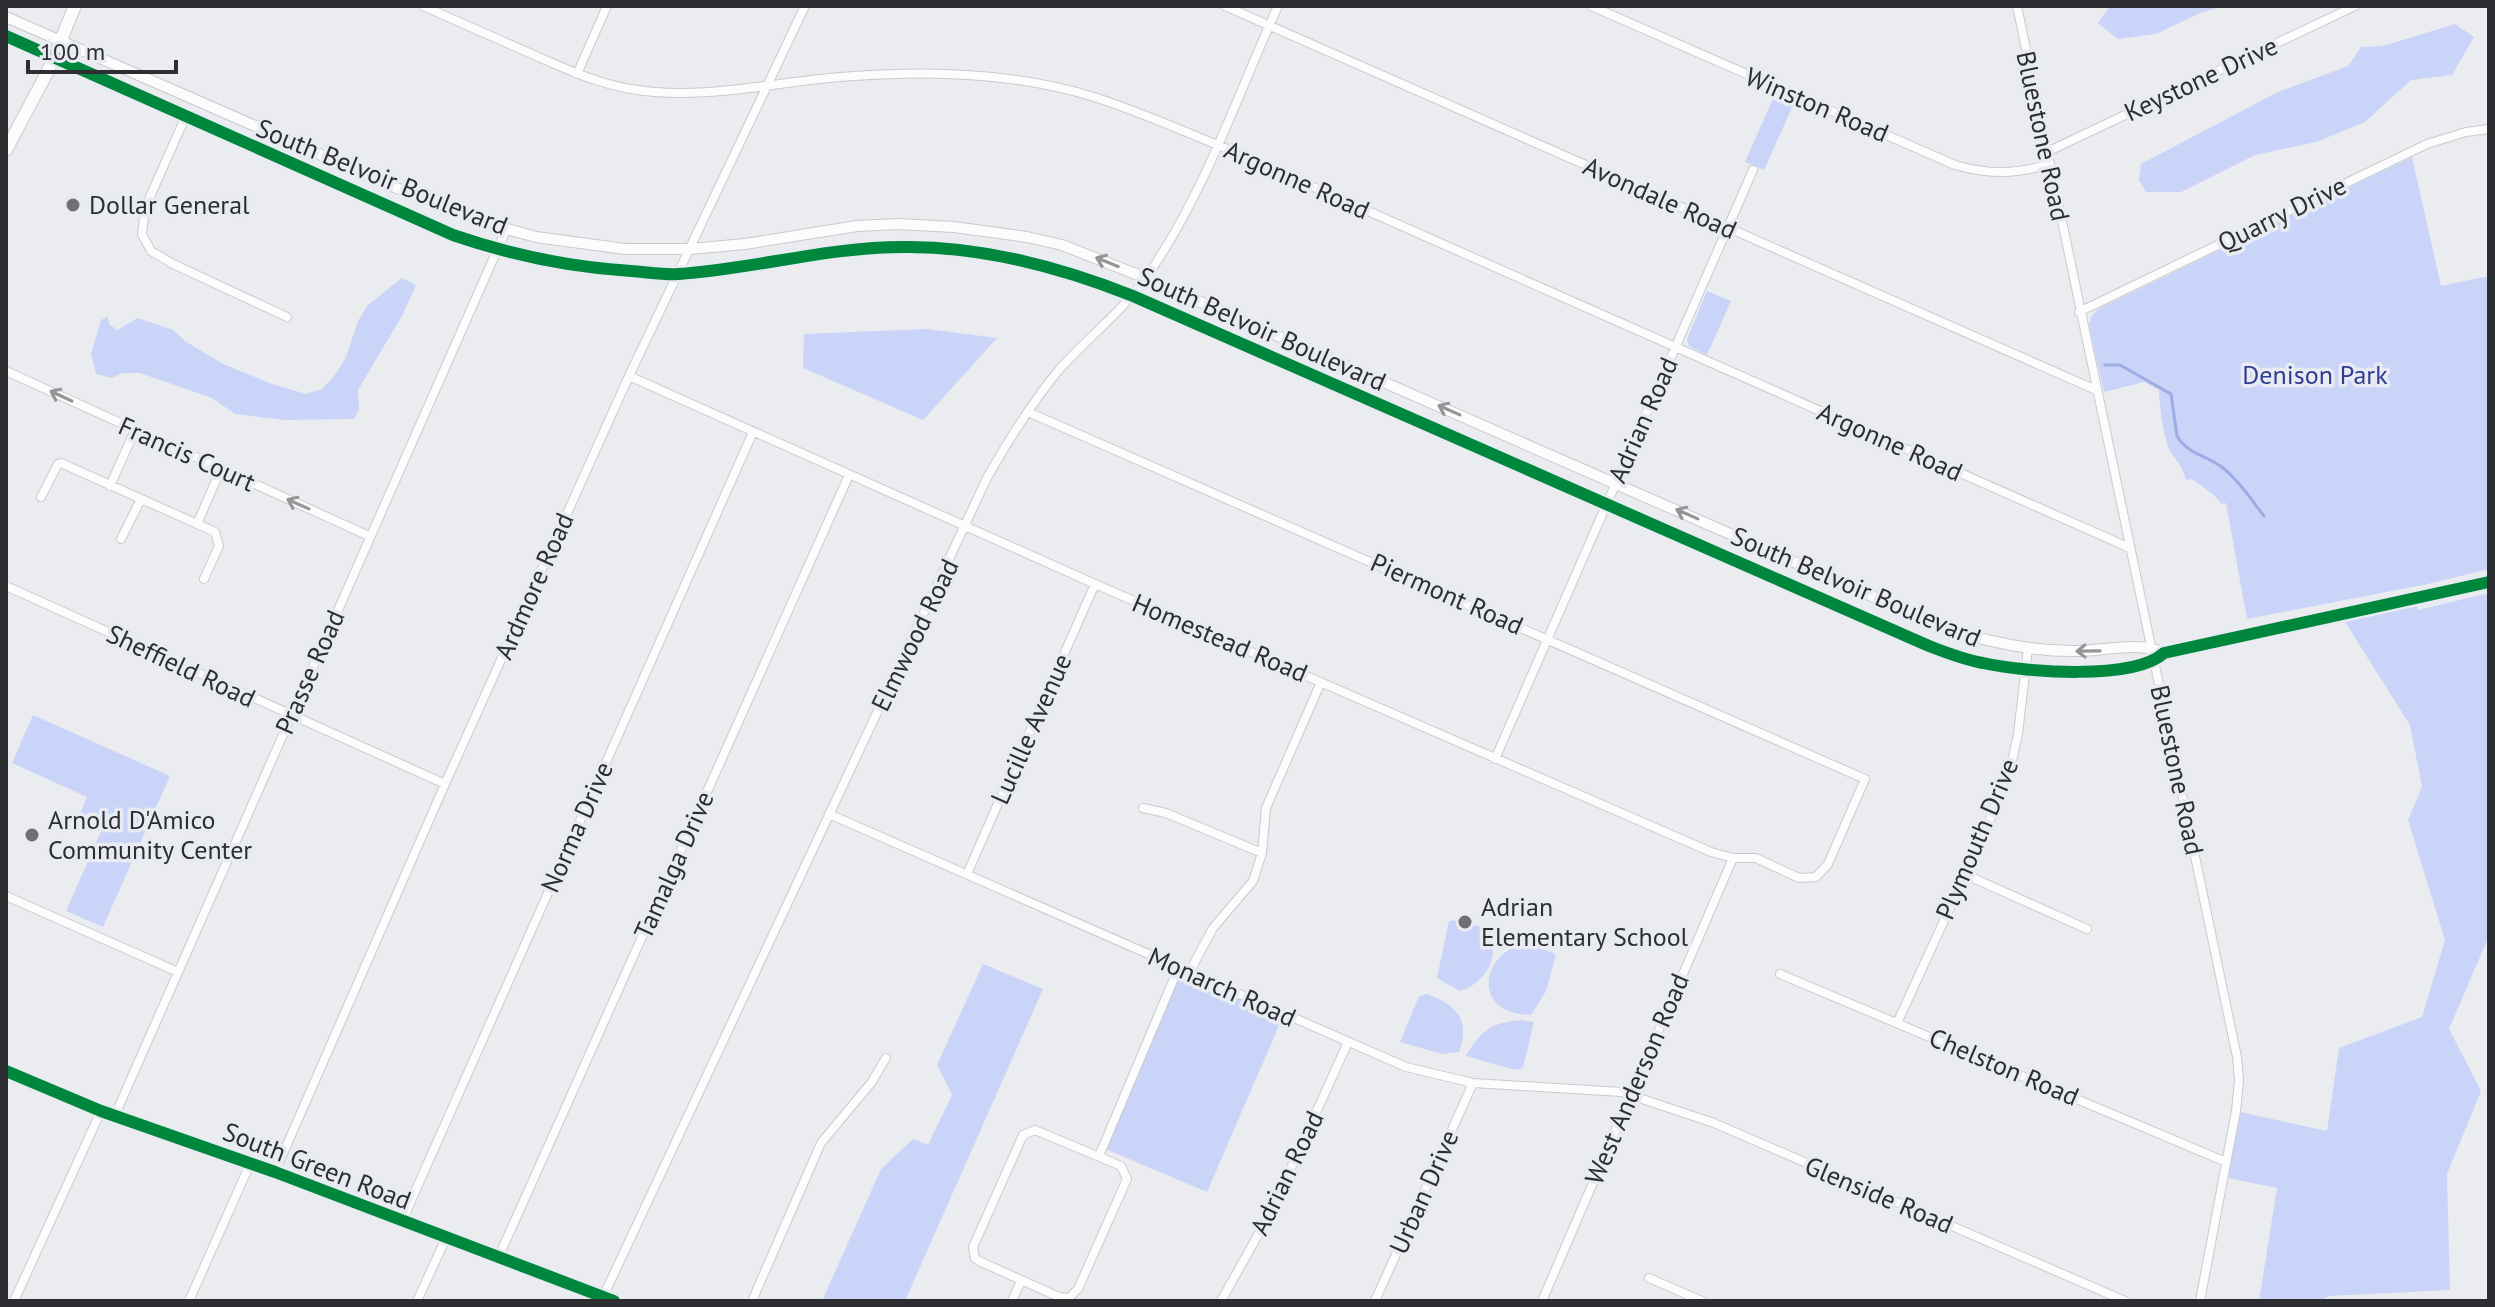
<svg xmlns="http://www.w3.org/2000/svg" width="2495" height="1307" font-family="'PT Sans',sans-serif">
<rect width="100%" height="100%" fill="#ebecf0"/>
<path fill="#c9d4f8" d="M2110 6H2223L2200 13 2156 34 2118 39 2098 23Z
M2455 24 2474 37 2452 75 2411 80 2365 122 2316 142 2255 155 2181 192H2146L2139 180 2141 164 2278 92 2348 66 2361 47 2383 46Z
M1776 92 1795 101 1764 170 1745 162Z
M2412 157 2441 286 2489 276V569L2428 584 2247 619 2226 503 2221 504 2215 496 2192 479 2186 480C2183 465 2173 459 2168 446 2162 427 2160 410 2159 390L2144 382 2104 392 2089 325 2091 317 2098 309Z
M402 278 416 285 403 314 358 390 359 410 354 419 285 420 235 414 212 398 140 373H122L112 378 96 374 91 354 101 320 108 317 109 324 117 330 138 318 173 330 185 341 223 364 272 384 306 394 322 389 335 375 346 357 358 321 368 305Z
M1707 291 1731 301 1707 355 1689 346 1687 339Z
M927 329 997 338 923 420 803 368 804 334Z
M2489 593V936L2449 1029 2481 1091 2447 1174 2450 1290 2329 1296 2320 1301H2259L2277 1188 2223 1177 2236 1111 2327 1131 2339 1048 2422 1017 2445 940 2408 820 2422 787 2410 725 2340 614 2415 598 2418 610Z
M33 715 170 776 103 927 66 911 103 827 79 816 87 797 12 763Z
M1458 920 1488 929C1501 956 1487 982 1460 991L1437 978 1449 921Z
M1530 943 1556 955 1546 991 1531 1015C1466 1013 1484 947 1530 943Z
M983 964 1043 989 905 1301H822L881 1169 913 1139 928 1145 952 1095 937 1065Z
M1178 969 1284 1014 1207 1192 1103 1148Z
M1427 994C1456 1005 1471 1019 1459 1052L1442 1054 1400 1042 1419 996Z
M1521 1020 1534 1022 1523 1068 1515 1070 1466 1056C1482 1030 1490 1023 1521 1020Z"/>
<g fill="none" stroke-linecap="round" stroke-linejoin="round">
<path stroke="#9dace2" stroke-width="3" d="M2105 365H2120L2171 394 2177 436C2188 455 2207 455 2223 468 2239 481 2251 499 2264 516"/>
<g stroke="#c9cacd" stroke-width="10">
<path id="minor" d="M423 6C460 22 497 39 534 55 566 69 596 83 631 89 704 102 780 80 854 76 934 70 1017 73 1094 97 1141 112 1185 132 1230 150L2130 548
M1225 6 2096 390
M1591 6 1955 165C1989 175 2016 174 2050 164
M2017 6 2237 1057 2239 1080 2236 1111 2200 1301
M577 74 607 6
M185 118 145 208 142 234 151 251 173 264 287 317
M2047 152 2355 6
M2079 312 2427 144 2466 132 2489 129
M6 371 369 536
M629 376 1095 584 1711 852 1733 858H1756L1799 878 1816 877 1828 864 1865 779 1028 412
M110 486 135 430
M41 497 58 464 61 463 215 532 219 546 204 579
M197 524 221 469
M121 539 141 499
M6 586 445 784
M1495 759 1753 170
M1143 808 1166 813 1262 853
M829 814 1406 1067 1473 1083 1621 1092 1714 1123 2125 1301
M967 874 1095 584
M1964 874 2087 929
M6 896 178 972
M1189 973 1213 928 1253 881 1262 853 1266 808 1321 682
M1780 974 2226 1162
M1898 1021 1987 827 2012 761 2018 734 2028 648
M115 1115 506 230
M1035 1130 1121 1166 1127 1179 1078 1289 1069 1298 1059 1297 979 1261 975 1258 973 1247 1023 1135Z
M1099 1156 1178 969
M275 1172 445 784 629 376 805 6
M402 1221 753 432
M499 1256 849 475
M1649 1278 1702 1301
M603 1297 987 478C1008 441 1031 404 1058 371 1086 339 1121 313 1145 279 1204 196 1236 98 1278 6
M14 1301 101 1111
M189 1301 250 1164
M417 1301 446 1238
M752 1301 821 1143 871 1083 886 1058
M1012 1301 1021 1281
M1221 1301 1272 1210 1348 1042
M1375 1301 1473 1083
M1542 1301 1733 858"/>
</g>
<g stroke="#c9cacd" stroke-width="12">
<path id="tertiary" d="M6 17 406 192 496 226 536 237 625 249H690L745 244 857 226 898 224 954 227 1027 237 1062 245 1146 278 1940 626C1983 641 2028 651 2073 651 2102 652 2138 640 2164 653
M6 36 453 235C511 255 569 267 631 271 647 272 663 275 679 274 754 269 827 247 903 247 982 246 1060 267 1133 296L1929 646C1947 653 1965 660 1983 663 2024 672 2133 681 2164 653L2489 582"/>
</g>
<g stroke="#c9cacd" stroke-width="14">
<path id="secondary" d="M6 1071 101 1111 275 1172 614 1301"/>
</g>
<g stroke="#c9cacd" stroke-width="14">
<path id="primary" d="M6 150 48 71 75 6"/>
</g>
<use href="#minor" stroke="#fcfcfd" stroke-width="8"/>
<use href="#tertiary" stroke="#fcfcfd" stroke-width="10"/>
<use href="#secondary" stroke="#fcfcfd" stroke-width="12"/>
<use href="#primary" stroke="#fcfcfd" stroke-width="12"/>
<g stroke="#e9ebf2" stroke-width="17">
<path id="cycleway" d="M6 36 453 235C511 255 569 267 631 271 647 272 663 275 679 274 754 269 827 247 903 247 982 246 1060 267 1133 296L1929 646C1947 653 1965 660 1983 663 2024 672 2133 681 2164 653L2489 582
M6 1071 101 1111 275 1172 614 1301"/>
</g>
<use href="#cycleway" stroke="#00873e" stroke-width="12"/>
</g>
<defs><path id="oneway-shaft" d="M-6 0H5M1.5-3L5.5 0L1.5 3" fill="none" stroke-width="1.6" stroke-linecap="round" stroke-linejoin="round" transform="scale(2)"/></defs>
<g stroke="#949597">
<use href="#oneway-shaft" transform="translate(1107 262) rotate(-158)"/>
<use href="#oneway-shaft" transform="translate(61 396) rotate(-155)"/>
<use href="#oneway-shaft" transform="translate(1449 410) rotate(-156)"/>
<use href="#oneway-shaft" transform="translate(298 504) rotate(-156)"/>
<use href="#oneway-shaft" transform="translate(1687 514) rotate(-156)"/>
<use href="#oneway-shaft" transform="translate(2088 651) rotate(179)"/>
</g>
<g fill="#707074" stroke="#e9ebf2" stroke-width="3">
<circle cx="73" cy="205" r="8"/>
<circle cx="32" cy="835" r="8"/>
<circle cx="1465" cy="922" r="8"/>
</g>
<g text-anchor="middle" stroke-width="7" stroke-linejoin="round" paint-order="stroke">
<g font-size="26" fill="#2d2e31" stroke="#e9ebf2">
<text transform="translate(2201 79) rotate(-25)" y="9">Keystone Drive</text>
<text transform="translate(1817 105) rotate(23)" y="9">Winston Road</text>
<text transform="translate(2043 136) rotate(78)" y="9">Bluestone Road</text>
<text transform="translate(382 177) rotate(22)" y="9">South Belvoir Boulevard</text>
<text transform="translate(1297 180) rotate(24)" y="9">Argonne Road</text>
<text transform="translate(1660 198) rotate(24)" y="9">Avondale Road</text>
<text transform="translate(2282 214) rotate(-26)" y="9">Quarry Drive</text>
<text transform="translate(1262 329) rotate(24)" y="9">South Belvoir Boulevard</text>
<text transform="translate(1643 420) rotate(-66)" y="9">Adrian Road</text>
<text transform="translate(1890 442) rotate(24)" y="9">Argonne Road</text>
<text transform="translate(187 454) rotate(24)" y="9">Francis Court</text>
<text transform="translate(534 586) rotate(-66)" y="9">Ardmore Road</text>
<text transform="translate(1856 587) rotate(23)" y="9">South Belvoir Boulevard</text>
<text transform="translate(1447 594) rotate(24)" y="9">Piermont Road</text>
<text transform="translate(915 635) rotate(-64)" y="9">Elmwood Road</text>
<text transform="translate(1220 638) rotate(23)" y="9">Homestead Road</text>
<text transform="translate(181 666) rotate(25)" y="9">Sheffield Road</text>
<text transform="translate(310 672) rotate(-66)" y="9">Prasse Road</text>
<text transform="translate(1031 729) rotate(-66)" y="9">Lucille Avenue</text>
<text transform="translate(2177 770) rotate(78)" y="9">Bluestone Road</text>
<text transform="translate(577 827) rotate(-66)" y="9">Norma Drive</text>
<text transform="translate(1977 839) rotate(-67)" y="9">Plymouth Drive</text>
<text transform="translate(674 865) rotate(-66)" y="9">Tamalga Drive</text>
<text transform="translate(1222 987) rotate(24)" y="9">Monarch Road</text>
<text transform="translate(2004 1067) rotate(23)" y="9">Chelston Road</text>
<text transform="translate(1637 1079) rotate(-67)" y="9">West Anderson Road</text>
<text transform="translate(317 1166) rotate(21)" y="9">South Green Road</text>
<text transform="translate(1287 1173) rotate(-64)" y="9">Adrian Road</text>
<text transform="translate(1424 1192) rotate(-66)" y="9">Urban Drive</text>
<text transform="translate(1879 1195) rotate(23)" y="9">Glenside Road</text>
</g>
<g font-size="26" fill="#2d2e31" stroke="#e9ebf2" text-anchor="start">
<text x="89" y="214">Dollar General</text>
<text x="48" y="829">Arnold D'Amico<tspan x="48" dy="30">Community Center</tspan></text>
<text x="1481" y="916">Adrian<tspan x="1481" dy="30">Elementary School</tspan></text>
</g>
<g font-size="26" fill="#2e3c94" stroke="#e9ebf2">
<text x="2315" y="384">Denison Park</text>
</g>
</g>
<rect width="2495" height="1307" fill="none" stroke="#2d2e31" stroke-width="16"/>
<path d="M28 60v12h148v-12" fill="none" stroke="#2d2e31" stroke-width="4"/>
<text x="40" y="60" font-size="24" fill="#2d2e31" stroke="#e9ebf2" stroke-width="6" paint-order="stroke">100 m</text>
</svg>
